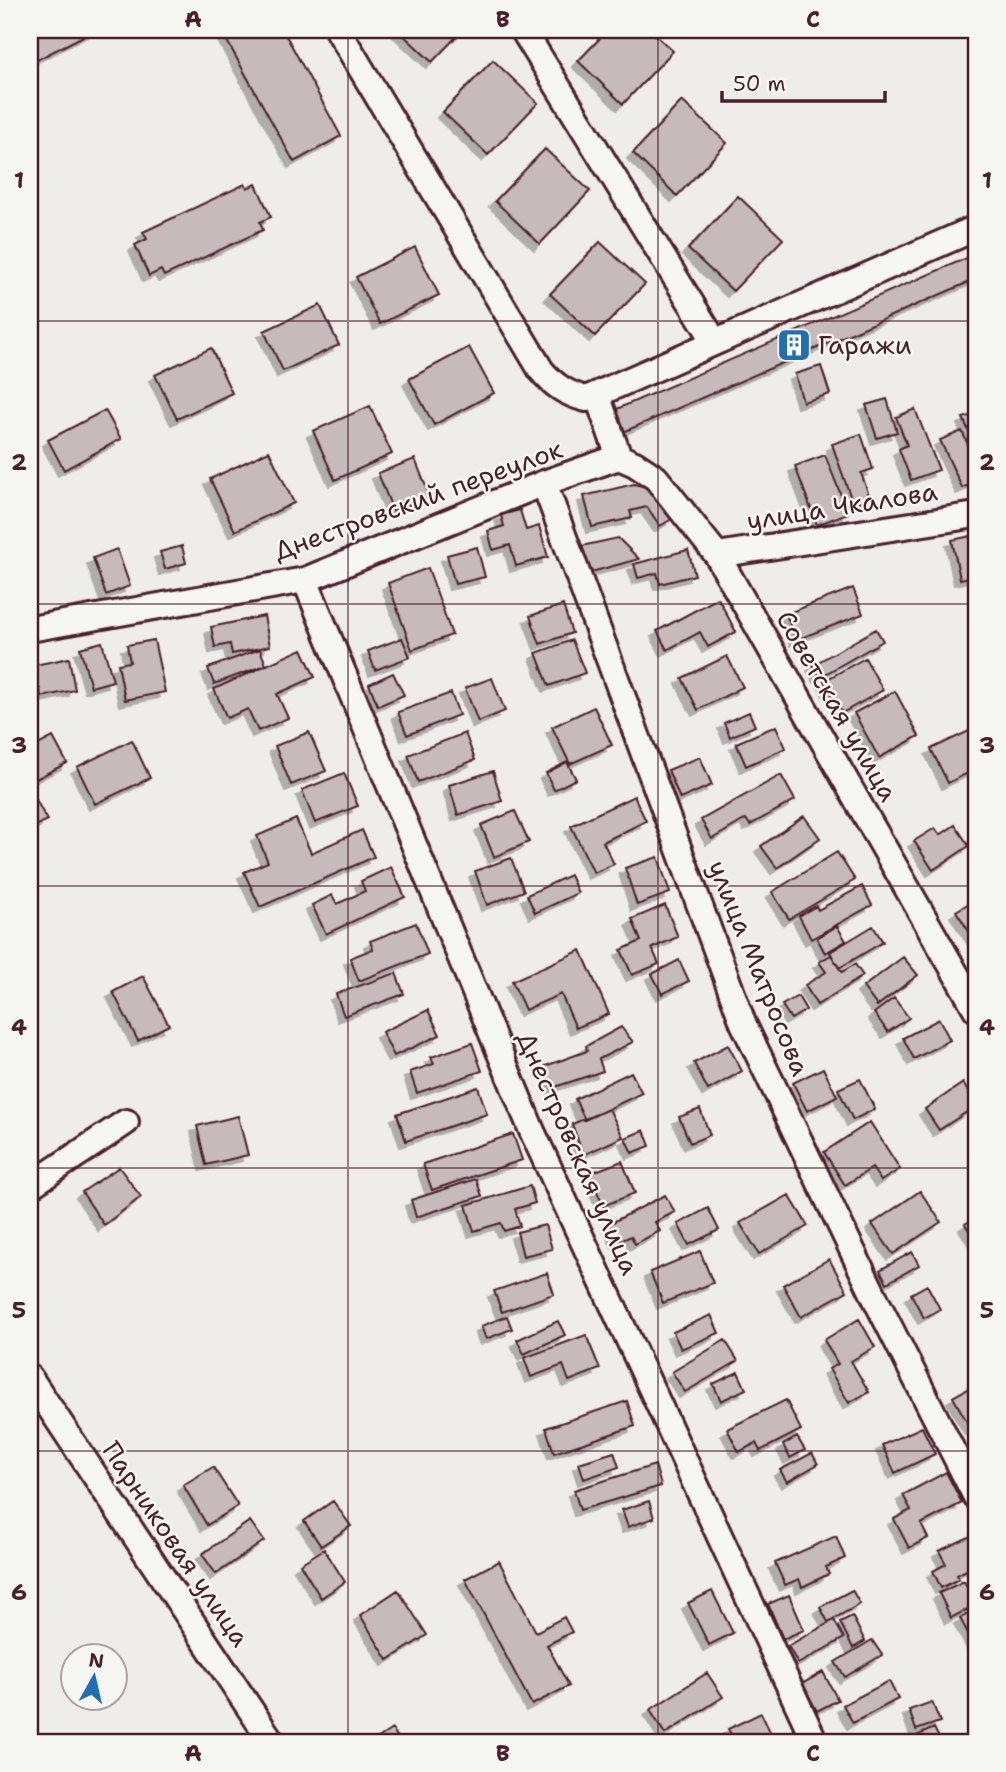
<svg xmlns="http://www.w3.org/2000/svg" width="1006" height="1772" font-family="'Shantell Sans',sans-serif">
<defs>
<filter id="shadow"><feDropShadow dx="-6" dy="6" stdDeviation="0" flood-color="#0004"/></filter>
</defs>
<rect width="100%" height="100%" fill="#efedea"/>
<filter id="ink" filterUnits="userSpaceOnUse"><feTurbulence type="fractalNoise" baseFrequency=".0143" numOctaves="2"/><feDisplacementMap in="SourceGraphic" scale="14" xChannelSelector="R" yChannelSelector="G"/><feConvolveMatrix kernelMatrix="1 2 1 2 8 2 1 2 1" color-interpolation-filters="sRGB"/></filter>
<g filter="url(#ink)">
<path fill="#c6babb" stroke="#4a1f2b" stroke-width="2" filter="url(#shadow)" d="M30 30H95L31 63Z
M221 30H283L341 136 294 162Z
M398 30H463L432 62Z
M608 30H650L673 51 623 104 578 61Z
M493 60 538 103 488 155 443 112Z
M682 101 727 143 677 196 633 153Z
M545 149 590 191 540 244 495 201Z
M245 184 247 188 256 184 271 217 260 222 263 230 164 276 161 270 149 276 135 245 147 239 143 232Z
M738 196 783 239 733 291 688 249Z
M600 242 645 284 595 336 550 294Z
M415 247 439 295 380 324 356 277Z
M976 254V279L621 433 612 411Z
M320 305 339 345 283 371 264 331Z
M469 347 494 393 434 425 409 379Z
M211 348 232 393 177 419 155 375Z
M821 366 830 394 803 402 795 374Z
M887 399 897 432 877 438 866 405Z
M370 406 392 454 335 480 313 431Z
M915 409 939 470 911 480 899 449 907 445 896 417Z
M105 410 121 439 64 470 48 440Z
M976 414V435L971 436 963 418Z
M962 431 976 463V482L962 488 940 440Z
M861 434 873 469 861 473 870 498 853 504 832 444Z
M269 451 294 503 235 531 210 479Z
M825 455 848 513 817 525 795 466Z
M415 459 430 497 393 511 378 473Z
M634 484 650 488 672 519 660 526 647 507 630 511 632 518 592 527 584 496Z
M520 510 526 530 539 526 548 557 516 566 510 545 493 550 488 531 504 526 501 515Z
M976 535V576L960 579 952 540Z
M618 538 639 559 584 574 577 547Z
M182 546 186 563 165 569 160 552Z
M477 547 485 577 455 584 447 555Z
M117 549 130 586 106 595 93 558Z
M688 550 695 575 660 584 657 573 638 578 634 564Z
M428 568 452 635 412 650 388 583Z
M853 588 863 614 796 640 786 614Z
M718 598 736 632 708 647 700 632 667 650 657 631Z
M563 605 572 633 540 644 530 616Z
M264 616 270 646 232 654 230 644 215 647 211 627Z
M876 629 883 641 820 677 813 665Z
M402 638 410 657 375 670 368 651Z
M154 640 165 692 125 700 118 664 130 662 127 645Z
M572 640 585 673 549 686 536 653Z
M102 642 113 681 91 687 80 648Z
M260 649 266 665 214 684 208 668Z
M302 649 315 677 277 694 288 718 258 731 248 709 227 718 214 689Z
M727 656 743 687 698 710 682 678Z
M69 658 75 690 41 697 40 689 31 690 30 666Z
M865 658 883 690 842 713 824 681Z
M393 673 404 695 378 706 369 684Z
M492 678 505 711 478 722 465 688Z
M895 691 919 736 879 758 854 713Z
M451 693 459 715 407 735 398 712Z
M594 707 612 745 570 764 552 727Z
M749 712 755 726 730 737 724 723Z
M776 726 786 748 746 766 736 743Z
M969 731 976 747V769L948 783 931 749Z
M309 732 326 771 291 785 275 746Z
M465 733 475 760 418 782 408 755Z
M53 737 67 763 30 782V749Z
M132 740 150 778 95 804 77 767Z
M700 757 712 785 680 799 668 770Z
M567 762 576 779 554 790 546 773Z
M493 771 502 801 458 815 449 785Z
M344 773 358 806 315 823 302 790Z
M781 775 795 800 750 825 746 819 712 839 701 820Z
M34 796 47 820 30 829V798Z
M634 796 646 821 603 842 614 864 594 873 571 826Z
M515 811 529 842 494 857 481 825Z
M804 816 820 838 777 868 761 846Z
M296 819 311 853 362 830 374 857 260 907 244 872 268 862 257 836Z
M955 825 969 846 933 870 914 841 935 828 940 835Z
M837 852 855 880 789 919 772 892Z
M658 857 670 893 637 905 625 868Z
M511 858 524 891 487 905 475 871Z
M391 867 405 897 326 934 312 905 332 895 337 904 365 891 361 881Z
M570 875 578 893 535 913 527 895Z
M862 886 872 905 811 939 799 916 816 906 818 910Z
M976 899V940L975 941 956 911Z
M665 905 678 937 652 948 659 964 632 975 621 950 641 941 632 919Z
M416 923 428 954 359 981 350 958 373 949 370 941Z
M837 926 846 941 825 953 817 938Z
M873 926 883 942 839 968 830 952Z
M581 950 609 1014 576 1028 561 994 525 1010 512 981Z
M831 955 842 972 855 964 863 976 817 1005 805 985 826 972 819 962Z
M903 957 918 975 877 1006 863 987Z
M679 960 689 981 662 994 652 974Z
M396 973 404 994 344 1016 336 994Z
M143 976 169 1025 138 1041 113 992Z
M798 996 806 1010 791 1019 782 1005Z
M894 998 909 1018 888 1032 874 1013Z
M428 1010 440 1035 394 1056 382 1032Z
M939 1019 950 1040 914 1059 903 1038Z
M621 1027 633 1042 599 1059 603 1071 552 1088 545 1066 587 1051 586 1046Z
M472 1043 482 1071 417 1093 410 1072 434 1064 431 1057Z
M728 1045 742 1071 708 1090 694 1063Z
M823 1068 837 1096 807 1111 793 1083Z
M631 1072 642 1093 585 1120 575 1099Z
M860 1079 875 1109 853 1120 838 1089Z
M963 1083 976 1106 939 1130 925 1109Z
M478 1087 487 1114 406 1141 397 1114Z
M609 1109 623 1137 583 1155 572 1124Z
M700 1109 710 1135 690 1143 679 1117Z
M238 1116 248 1155 206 1165 197 1126Z
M870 1122 900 1169 881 1181 872 1168 845 1185 824 1152Z
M644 1130 650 1146 632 1153 625 1138Z
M513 1134 522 1160 432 1190 423 1164Z
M622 1161 635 1193 603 1206 590 1173Z
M119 1167 141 1197 104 1225 82 1192Z
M476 1179 482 1196 416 1217 411 1200Z
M530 1186 535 1203 515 1209 520 1226 504 1231 501 1223 474 1231 466 1205Z
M920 1191 941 1222 893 1254 872 1224Z
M665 1195 675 1212 655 1222 660 1231 635 1244 631 1236 618 1242 609 1224Z
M789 1195 808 1226 759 1254 740 1223Z
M708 1208 719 1230 689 1245 678 1224Z
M976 1217V1242L965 1224Z
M545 1225 552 1249 523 1256 517 1232Z
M700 1251 713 1283 663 1303 650 1272Z
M912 1252 919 1265 887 1283 880 1270Z
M829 1259 847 1291 801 1317 783 1285Z
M547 1273 554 1294 502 1312 494 1291Z
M927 1285 940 1309 924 1318 911 1294Z
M711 1315 719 1333 681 1349 673 1332Z
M507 1316 512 1329 486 1339 481 1326Z
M859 1319 875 1347 851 1361 869 1392 849 1403 829 1369 838 1364 824 1340Z
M558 1321 565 1335 524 1354 517 1340Z
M586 1335 600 1369 569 1381 563 1365 531 1377 524 1358Z
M725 1340 738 1361 685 1392 672 1372Z
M738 1372 746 1389 721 1401 713 1384Z
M976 1384V1427L971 1429 953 1397Z
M786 1400 801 1430 760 1451 756 1443 739 1452 727 1429Z
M627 1401 635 1426 554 1453 546 1428Z
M922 1427 935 1454 895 1473 882 1445Z
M797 1437 805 1450 790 1458 783 1445Z
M614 1452 619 1467 584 1479 579 1463Z
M812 1453 818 1464 787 1482 780 1470Z
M655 1465 661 1486 580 1510 574 1490Z
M213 1467 238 1506 207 1525 183 1485Z
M946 1472 962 1503 921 1524 928 1538 909 1548 894 1519 911 1510 903 1495Z
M333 1501 351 1526 321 1546 304 1521Z
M649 1501 654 1518 628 1527 622 1510Z
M250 1521 264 1541 216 1574 202 1554Z
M836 1536 845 1558 826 1567 829 1574 802 1587 799 1579 785 1585 775 1563Z
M971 1536 976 1546V1565L957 1575 959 1579 941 1588 933 1571 946 1564 939 1551Z
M324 1549 345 1582 321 1598 300 1564Z
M499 1561 536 1632 564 1617 572 1632 547 1645 569 1686 532 1705 465 1579Z
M964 1581 976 1605 951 1618 939 1593Z
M398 1590 427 1635 388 1660 360 1615Z
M852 1590 860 1604 828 1622 820 1607Z
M712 1591 733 1633 709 1645 688 1603Z
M789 1595 804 1630 783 1639 768 1604Z
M976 1610V1649L960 1618Z
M852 1616 865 1641 853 1648 840 1622Z
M834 1620 844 1638 798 1664 788 1646Z
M872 1640 882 1655 845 1677 835 1662Z
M823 1672 838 1700 817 1711 802 1684Z
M707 1673 723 1697 665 1734 650 1710Z
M889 1681 898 1699 853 1723 843 1705Z
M932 1702 940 1722 916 1730 909 1710Z
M761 1713 775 1742H735L728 1729Z
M934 1728 941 1742H903Z
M392 1729 401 1742H372Z"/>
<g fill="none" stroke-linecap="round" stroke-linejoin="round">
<g stroke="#4a1f2b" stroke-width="30">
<path id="street" d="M338 30 541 370C554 386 567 394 586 399L976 228
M523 30 715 342
M597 395 619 457
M619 457 635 464 656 478 717 555 976 1009
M544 483 743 1023 879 1306 976 1497
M717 555 976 515
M305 580 532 1131 815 1742
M30 629 305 580 544 483 619 457
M30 1186 126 1122
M30 1378 272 1742"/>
</g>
<use href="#street" stroke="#f6f6f2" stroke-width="24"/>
</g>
</g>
<path fill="none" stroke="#4a1f2b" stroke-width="2" stroke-opacity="0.55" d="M348 30V1742M658 30V1742M30 321H976M30 604H976M30 886H976M30 1168H976M30 1451H976"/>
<defs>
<g id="building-square" transform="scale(1.75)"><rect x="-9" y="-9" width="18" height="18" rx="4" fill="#1f6fb2" stroke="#f6f6f2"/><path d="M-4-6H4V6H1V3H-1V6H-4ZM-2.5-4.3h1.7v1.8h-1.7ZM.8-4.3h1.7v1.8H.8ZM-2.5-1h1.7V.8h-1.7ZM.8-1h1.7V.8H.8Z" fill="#fff"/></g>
</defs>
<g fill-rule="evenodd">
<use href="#building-square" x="794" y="345"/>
</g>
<g text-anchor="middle" stroke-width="5" stroke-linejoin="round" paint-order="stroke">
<g font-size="26" fill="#4a1f2b" stroke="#f6f6f2" text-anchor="start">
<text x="818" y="354">Гаражи</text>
</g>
<g font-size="26" fill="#4a1f2b" stroke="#f6f6f2">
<text transform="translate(418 500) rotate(-20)" y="9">Днестровский переулок</text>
<text transform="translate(842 506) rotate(-9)" y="9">улица Чкалова</text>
<text transform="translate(837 706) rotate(60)" y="9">Советская улица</text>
<text transform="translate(759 968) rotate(68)" y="9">улица Матросова</text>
<text transform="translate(578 1153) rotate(66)" y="9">Днестровская улица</text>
<text transform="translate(176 1544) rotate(56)" y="9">Парниковая улица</text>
</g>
</g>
<rect width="1006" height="1772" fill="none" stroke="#f6f6f2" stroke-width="77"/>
<g transform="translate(94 1677) rotate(8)"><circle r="33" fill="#f6f6f2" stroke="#b1a0a2" stroke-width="2"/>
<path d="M0-5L12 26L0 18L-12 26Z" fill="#1f6fb2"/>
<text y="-10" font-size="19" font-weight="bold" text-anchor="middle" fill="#4a1f2b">N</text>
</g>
<path d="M722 91v10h163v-10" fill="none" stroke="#4a1f2b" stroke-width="3.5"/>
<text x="733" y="91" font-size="21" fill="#4a1f2b" stroke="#f6f6f2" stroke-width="5" paint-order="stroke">50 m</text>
<rect x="38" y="38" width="930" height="1696" fill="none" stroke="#4a1f2b" stroke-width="2.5"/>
<g font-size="23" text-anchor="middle" font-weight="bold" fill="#4a1f2b">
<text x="193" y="27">A</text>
<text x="503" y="27">B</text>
<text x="813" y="27">C</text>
<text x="19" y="188">1</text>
<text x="987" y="188">1</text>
<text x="19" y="470">2</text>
<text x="987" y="470">2</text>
<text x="19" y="753">3</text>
<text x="987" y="753">3</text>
<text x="19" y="1035">4</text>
<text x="987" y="1035">4</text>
<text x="19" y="1318">5</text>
<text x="987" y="1318">5</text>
<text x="19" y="1600">6</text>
<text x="987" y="1600">6</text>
<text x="193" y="1761">A</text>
<text x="503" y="1761">B</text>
<text x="813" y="1761">C</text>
</g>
</svg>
